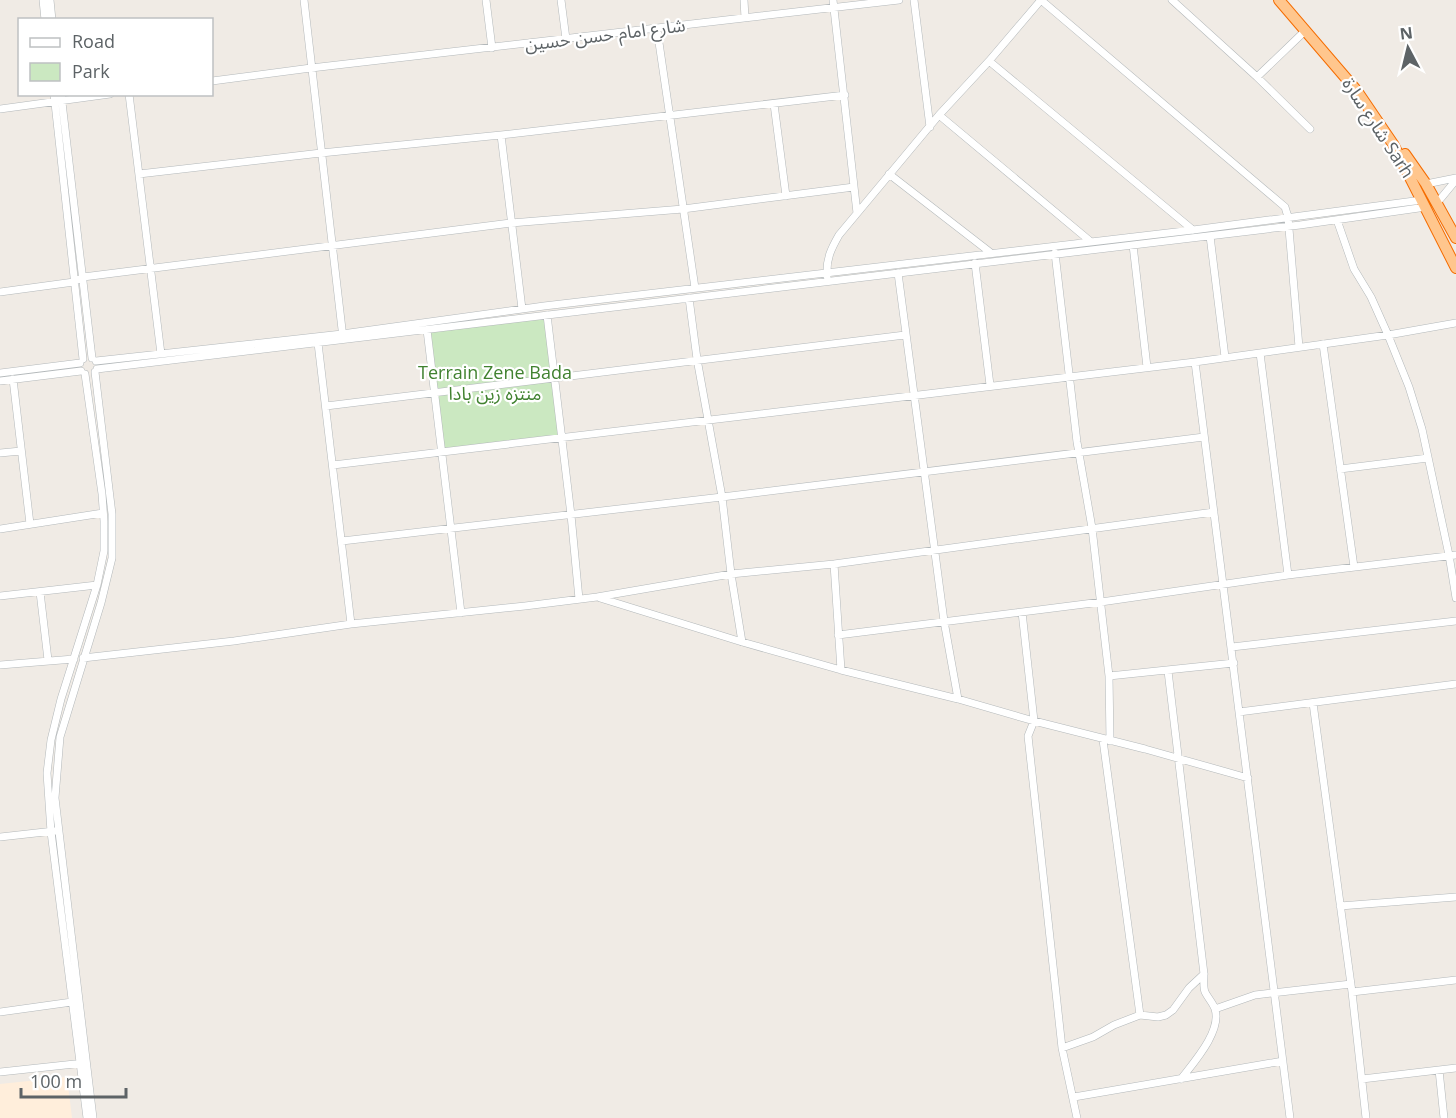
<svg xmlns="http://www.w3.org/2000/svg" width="1456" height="1118" font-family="'Open Sans','Noto Sans Arabic',sans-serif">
<rect width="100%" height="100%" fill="#f0ebe5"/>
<path fill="#ffeedb" d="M67 1077 72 1118H0V1084Z"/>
<path fill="#cbe8c1" d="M547 315 562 436 442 452 427 330Z"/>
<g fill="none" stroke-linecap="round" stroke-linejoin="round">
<g stroke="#b3b8ba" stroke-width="8">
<path id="minor" d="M43 0 45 20
M50 0 52 20
M304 0 343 338
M486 0 492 48
M561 0 566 39
M744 0 745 18
M833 0 857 213
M914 0 930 127
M1041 0 1285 207 1288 217 1299 347
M1172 0 1257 77 1310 129
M657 29 695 288
M989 61 1193 230
M1257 77 1306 30
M212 81 311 68 899 0
M54 94 83 359
M61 94 92 358
M129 94 161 354
M774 104 786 196
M0 109 110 94
M939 115 1090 241
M501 135 522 309
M139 174 321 153 501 135 845 95
M889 174 991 253
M1426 184 1456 178
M1437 203 1456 180
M1337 220 1354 269 1371 297 1388 335 1409 387 1422 429 1449 555 1456 598
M1210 236 1225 357
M1133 245 1147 367
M1055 253 1077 442 1092 528 1109 676 1110 741
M975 263 990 385
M898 273 944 621 958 699
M827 276C826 259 831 249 839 235L939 115 989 61 1041 0
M0 292 74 282 83 277 511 223 683 209 854 187
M689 298 697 359 722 497 731 574 742 642
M547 315 571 515 579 599
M427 330 461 613
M318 343 351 624
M1323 344 1354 567
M1260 353 1288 575
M96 361 342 334 544 306 1193 230 1422 200
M1195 362 1290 1118
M97 369 1300 225 1426 207
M0 373 80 363
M85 374 102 494 104 521V551L97 585 61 699 51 740 47 773 51 832 87 1118
M13 379 30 524
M0 381 81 371
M326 406 905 335
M0 453 21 451
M333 465 1195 362 1388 335 1456 323
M1340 469 1428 458
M0 529 103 513
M342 541 722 497 1204 437
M834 564 841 670
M40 592 48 660
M0 596 97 585
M600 598 742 642 841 670 958 699 1034 721 1145 749 1248 778
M1022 612 1034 721 1028 736 1062 1048 1077 1118
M838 635 1101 602 1288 575 1456 555
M1232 647 1456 621
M83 658 234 641 351 624 525 606 597 597 731 574 834 564 1214 512
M0 665 74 659
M1168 671 1204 974C1204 979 1203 987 1205 992 1208 998 1213 1003 1215 1009 1222 1031 1194 1062 1181 1079
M1109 676 1234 663
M1313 703 1352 992 1366 1118
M1239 712 1456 684
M1103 740 1140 1015
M0 837 54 831
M1340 906 1456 897
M1352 992 1456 980
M1215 1009 1255 995 1351 984
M0 1012 72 1002
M1062 1048 1093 1037 1114 1025 1140 1015 1158 1017 1166 1015 1173 1010 1189 988 1204 974
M1439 1070 1444 1118
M0 1072 84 1063
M1362 1079 1456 1068
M1074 1097 1283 1061
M93 1118 55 798 60 737 101 603 112 558V514L95 372"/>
</g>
<g stroke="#f56c00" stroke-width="12">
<path id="highway" d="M1279 0 1357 91 1393 144 1456 268
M1405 154 1426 184 1456 238"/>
</g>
<use href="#minor" stroke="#fff" stroke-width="7"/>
<use href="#highway" stroke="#ffc68d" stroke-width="10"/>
</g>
<g text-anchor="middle" stroke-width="4.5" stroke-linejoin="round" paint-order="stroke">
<g font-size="18" fill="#5d6366" stroke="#fff">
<text transform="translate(605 35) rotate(-7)" y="6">شارع امام حسن حسين</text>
<text transform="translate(1378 128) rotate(57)" y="6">شارع سارة Sarh</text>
</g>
<g font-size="18" fill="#418230" stroke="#fff">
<text x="495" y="379">Terrain Zene Bada<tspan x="495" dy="21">منتزه زين بادا</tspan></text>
</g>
</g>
<rect x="18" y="18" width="195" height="78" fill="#ffffff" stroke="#bec1c2" stroke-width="1.5"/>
<rect x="30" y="38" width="30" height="9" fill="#ffffff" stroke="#bec1c2" stroke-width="1.5"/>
<text x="72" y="48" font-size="18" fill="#5d6366">Road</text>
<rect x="30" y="63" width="30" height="18" fill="#cbe8c1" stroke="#bec1c2" stroke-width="1.5"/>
<text x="72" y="78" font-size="18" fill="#5d6366">Park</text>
<g transform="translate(1408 48) rotate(353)" stroke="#ffffff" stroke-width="4.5" paint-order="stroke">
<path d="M0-4.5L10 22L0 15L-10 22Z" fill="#5d6366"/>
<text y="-9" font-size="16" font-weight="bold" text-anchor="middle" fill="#5d6366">N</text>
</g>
<path d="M21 1088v9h105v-9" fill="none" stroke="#5d6366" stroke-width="3"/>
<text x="30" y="1088" font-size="18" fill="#5d6366" stroke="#ffffff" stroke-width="4.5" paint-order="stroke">100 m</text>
</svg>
